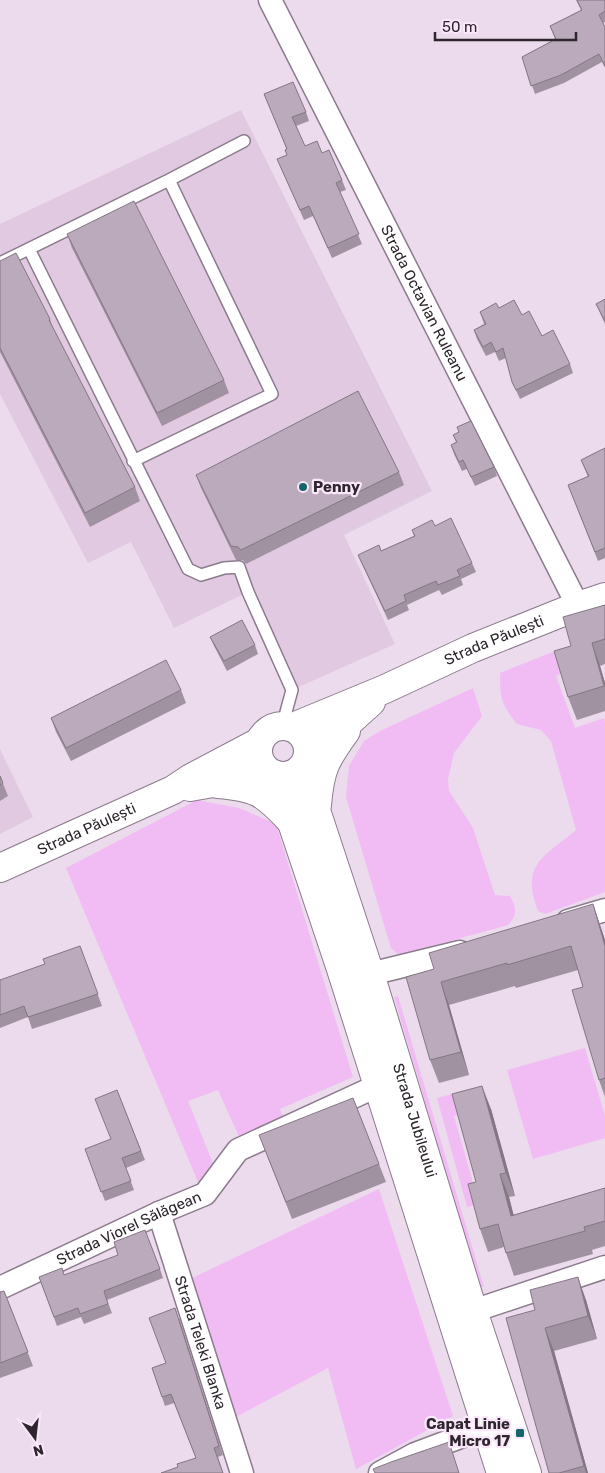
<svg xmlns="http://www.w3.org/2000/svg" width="605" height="1473" font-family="Rubik,sans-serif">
<rect width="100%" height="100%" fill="#ecdaed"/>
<path fill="#e1cae1" d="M241 110 432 491 344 535 395 644 292 690 248 592 174 628 131 542 88 563 0 394V224Z
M0 749 33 817 0 834Z"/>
<path fill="#f1bcf3" d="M563 648 572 668 556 676 575 728 604 718 605 722V892L545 914 538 911C520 864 544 857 576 830L551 741 541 730 517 724C501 703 500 699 500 673Z
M473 688 482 716 454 753 448 779 449 791 473 828 495 895 510 896C517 908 517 915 508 925L399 955 391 948 346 797 349 766 364 741 380 731Z
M197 800 239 808 276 824 353 1077 280 1109 285 1122 241 1141 218 1090 188 1101 216 1171 201 1189 66 868Z
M398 996 484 1287 480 1288 394 997Z
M585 1048 605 1116V1138L533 1159 507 1070Z
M482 1086 488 1106 454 1116 479 1204 467 1207 437 1098Z
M379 1189 453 1416 356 1469 328 1368 232 1419 188 1280Z"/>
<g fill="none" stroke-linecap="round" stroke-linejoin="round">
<g stroke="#8b7b8c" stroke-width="14">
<path id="service" d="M29 249 188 569 201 575 224 568 239 567 248 592 292 690 286 712 285 725
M0 263 169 180 244 141
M133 461 272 394 169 180"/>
</g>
<g stroke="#8b7b8c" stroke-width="25">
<g id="minor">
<path id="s1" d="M270 0 578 606"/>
<path d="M568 921 605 910"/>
<path d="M355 970 370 974 460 952"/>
<path id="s2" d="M159 1213 242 1473"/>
<path id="s3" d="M0 1288 159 1213 205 1194 238 1150 377 1086"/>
<path d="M456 1310 473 1311 605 1267"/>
<path d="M380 1473 415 1454 487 1427"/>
</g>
</g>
<g stroke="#8b7b8c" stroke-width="30">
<g id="tertiary">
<path id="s4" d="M302 768 370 974 473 1311 527 1473"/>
<path d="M276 775 340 966 501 1473"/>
<path d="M218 784C256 787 264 792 290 820"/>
<path d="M317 805C320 769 325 760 346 731"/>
</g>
</g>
<g stroke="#8b7b8c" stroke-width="30">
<g id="secondary">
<circle cx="283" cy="751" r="25"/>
<path id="s5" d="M293 727 385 689 473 648 578 606 605 597"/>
<path d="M308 759 371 702"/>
<path d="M190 787 271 773"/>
<path id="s6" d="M0 868 173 790 191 778 259 742"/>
</g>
</g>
<use href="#service" stroke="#fff" stroke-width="11"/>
<use href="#minor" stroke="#fff" stroke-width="22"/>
<use href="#tertiary" stroke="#fff" stroke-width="28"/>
<use href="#secondary" stroke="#fff" stroke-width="28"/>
</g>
<path fill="#a192a1" d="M576 0H605V22L603 23 605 27V68L602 62 564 83 535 94 522 57 555 39 550 26 581 10Z
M264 94 306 112 309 121 296 126 305 146 322 153 342 180 346 190 340 192 362 244 332 258 313 216 304 220 277 159 287 155 285 150H287Z
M67 234 224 380 229 393 162 426 72 248Z
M0 261 50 319 53 329 135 487 140 501 90 527 0 352Z
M605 299V324L600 313 596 304Z
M499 308 522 315 570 364 573 373 520 399 512 382 506 358 499 361 495 352 486 356 477 339 474 330 484 324 480 312Z
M453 435 494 467 497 476 475 486 467 469 462 471 454 454 451 445 456 442Z
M605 448V558L598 561 568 485 588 477 581 460Z
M399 472 404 485 246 564 243 560H236L201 488 196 475Z
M435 526 472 563 476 572 461 579 463 585 442 595 439 590 407 605 409 610 388 620 362 564 358 555 381 551 414 536 412 530Z
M605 605V664L600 666 605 683V711L577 720 568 697 571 646Z
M210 637 255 645 258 654 227 671 214 646Z
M181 690 186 703 71 761 56 732 51 718Z
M0 776 8 796 0 801Z
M593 904 605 940V1097L599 1080 583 987 578 970 516 988 515 986 449 1005 469 1075 439 1083 430 1060 434 969Z
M80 946 102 1006 32 1029 28 1017 0 1028V980L45 964Z
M117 1090 145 1160 126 1168 134 1190 105 1201 85 1149 111 1139Z
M491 1109 515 1196 509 1197 513 1215 605 1188V1246L592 1250 593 1254 514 1276 504 1247 488 1252 480 1229 476 1182Z
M259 1135 379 1164 386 1182 292 1219Z
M160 1269 163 1278 107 1300 112 1313 84 1324 81 1317 57 1326 39 1277Z
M4 1291 33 1366 0 1378V1292Z
M586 1300 597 1339 554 1351 588 1473H549L535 1310Z
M179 1317 223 1455 218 1457 223 1473H161L178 1467 196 1458 174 1403 165 1406 152 1368 166 1363Z"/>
<path fill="#837783" d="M592 643 600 666 605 683V687Z
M593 904 605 940V946Z
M441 982 449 1005 469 1075 461 1052Z
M482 1086 491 1109 515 1196 506 1173Z
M500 1174 509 1197 520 1239 511 1216Z
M578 1277 586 1300 597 1339 588 1316Z
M545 1328 554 1351 588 1473H586L584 1466Z"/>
<path fill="#bab" stroke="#837783" d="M577 0H605V11L599 15 605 27V66L599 54 561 75 531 86 522 57 556 39 550 26 582 10Z
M293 82 306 112 292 117 305 146 317 141 322 153 329 150 342 180 336 183 359 234 328 248 309 206 300 210 277 159 287 155 285 150 287 149 264 94Z
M134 201 224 380 157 413 67 234Z
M16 253 50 319 49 320 135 487 85 513 0 348V261Z
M605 299V321L596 304Z
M514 300 522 315 529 311 542 336 553 330 570 364 516 390 512 382 503 348 496 352 491 342 483 347 474 330 486 324 480 312 496 303 499 308Z
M358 391 399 472 241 550 238 547 231 546 196 475Z
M471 421 494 467 471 477 463 460 459 462 451 445 457 442 453 435 459 432 457 427Z
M605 448V548L595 552 568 485 589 476 581 460Z
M451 518 472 563 457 570 460 576 438 585 436 581 404 595 406 601 385 611 358 555 379 545 381 551 415 536 412 530 432 520 435 526Z
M605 605V639L592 643 604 686 568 697 554 651 571 646 563 617Z
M242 620 255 645 224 661 210 637Z
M166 660 181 690 66 748 51 718Z
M0 776 3 783 0 785Z
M593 904 605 946V1078L599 1080 572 990 583 987 571 946 507 965V963L441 982 461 1052 430 1060 406 977 434 969 429 953Z
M80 946 98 994 28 1017 24 1006 0 1015V980L45 964 43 959Z
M482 1086 506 1173 500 1174 511 1216 605 1188V1221L584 1227 585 1231 506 1253 498 1224 480 1229 468 1184 476 1182 452 1094Z
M117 1090 141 1151 122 1158 131 1181 101 1192 85 1149 111 1139 95 1099Z
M353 1098 379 1164 286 1202 259 1135Z
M145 1230 160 1269 104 1291 108 1304 80 1314 78 1308 54 1317 39 1277 62 1268 64 1275 118 1255 114 1242Z
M578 1277 588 1316 545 1328 584 1466 559 1473H549L506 1318 535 1310 530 1290Z
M4 1291 28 1352 0 1363V1292Z
M175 1308 219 1446 214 1448 223 1473H161L178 1467 177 1464 196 1458 171 1394 162 1397 152 1368 166 1363 149 1318Z
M449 1442 459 1473H375L373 1469 391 1462Z"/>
<g fill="#16656a" stroke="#fae7fa" stroke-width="2">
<circle cx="303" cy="487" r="5"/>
<rect x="515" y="1428" width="10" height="10" rx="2.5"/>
</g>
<g text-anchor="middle" stroke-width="4.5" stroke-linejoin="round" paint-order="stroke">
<g font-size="15" fill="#2d262d" stroke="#fae7fa">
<text dy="5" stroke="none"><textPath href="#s1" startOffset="340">Strada Octavian Ruleanu</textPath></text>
<text dy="5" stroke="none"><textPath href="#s5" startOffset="219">Strada Păulești</textPath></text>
<text dy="5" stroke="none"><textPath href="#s6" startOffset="95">Strada Păulești</textPath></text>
<text dy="5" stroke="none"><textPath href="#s4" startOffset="370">Strada Jubileului</textPath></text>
<text dy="5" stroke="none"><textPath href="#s3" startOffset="142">Strada Viorel Sălăgean</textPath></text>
<text dy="5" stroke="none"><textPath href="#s2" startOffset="136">Strada Teleki Blanka</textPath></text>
</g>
<g font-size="15" font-weight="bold" fill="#2d262d" stroke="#fae7fa" text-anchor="start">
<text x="313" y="492">Penny</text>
<text x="510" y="1429" text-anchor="end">Capat Linie<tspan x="510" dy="17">Micro 17</tspan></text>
</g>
</g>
<g transform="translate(35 1438) rotate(165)" stroke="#fae7fa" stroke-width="4" paint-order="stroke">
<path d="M0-4L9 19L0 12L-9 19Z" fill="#2d262d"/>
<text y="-8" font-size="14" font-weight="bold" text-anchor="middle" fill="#2d262d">N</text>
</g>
<path d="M435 32v8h141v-8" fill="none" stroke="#2d262d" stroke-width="2.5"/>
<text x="442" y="32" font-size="15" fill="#2d262d" stroke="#fae7fa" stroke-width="4" paint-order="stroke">50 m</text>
</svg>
